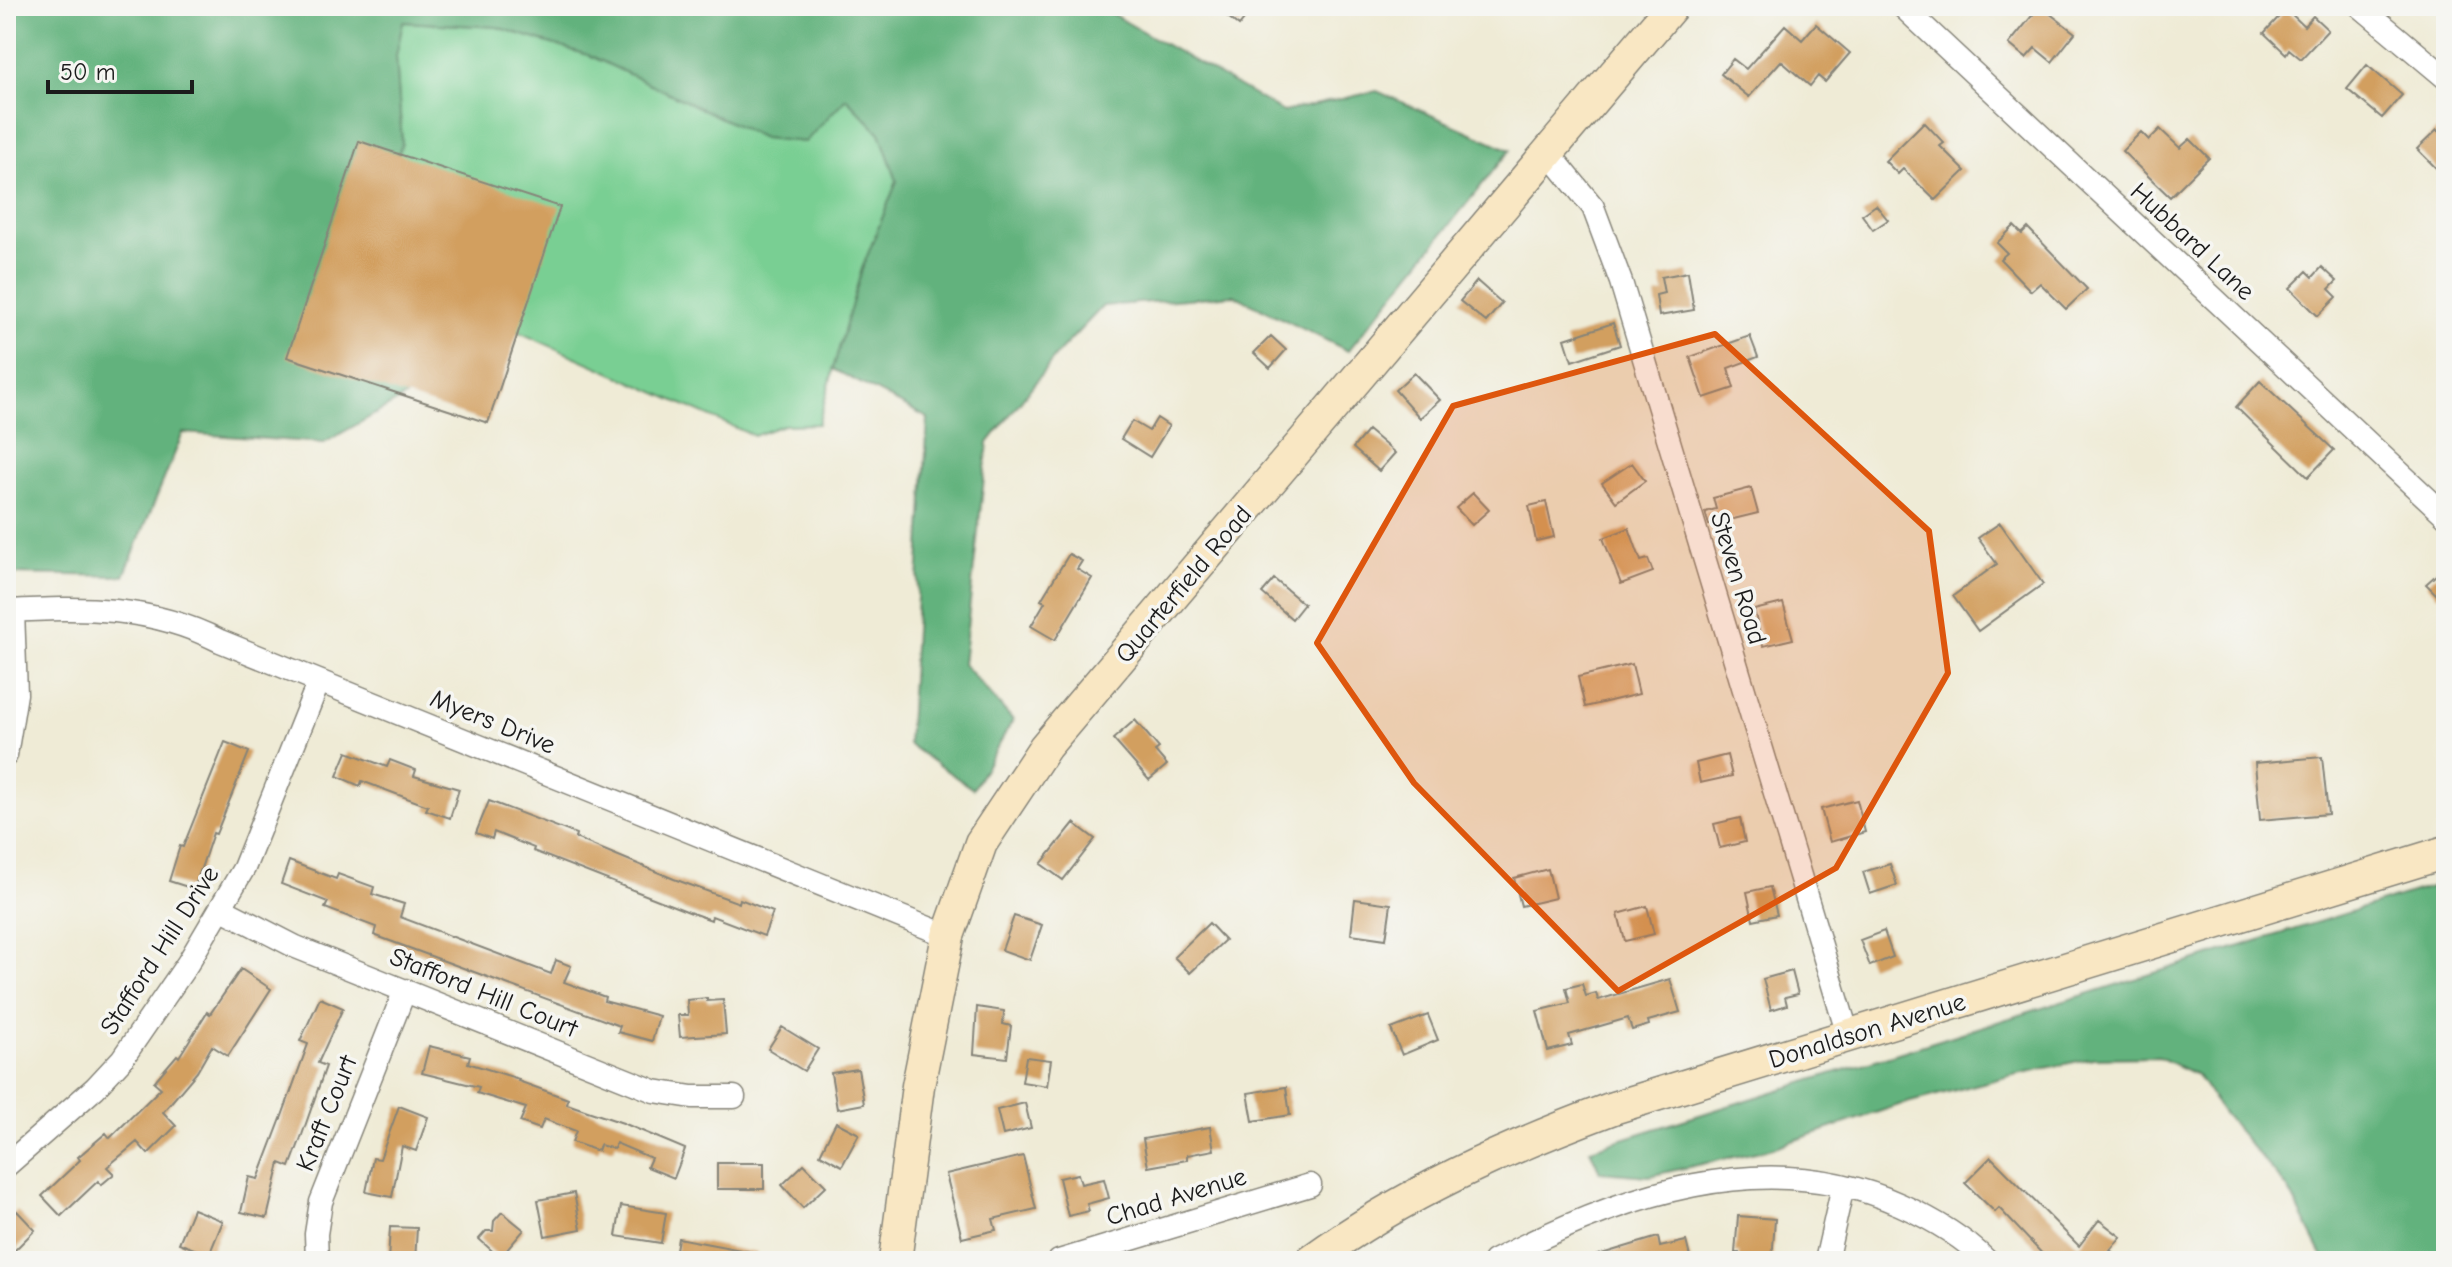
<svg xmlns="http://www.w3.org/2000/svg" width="2452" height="1267" font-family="'Comic Neue',sans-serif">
<rect width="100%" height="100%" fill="#f6f6f2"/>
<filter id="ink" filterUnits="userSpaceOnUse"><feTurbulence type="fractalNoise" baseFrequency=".0125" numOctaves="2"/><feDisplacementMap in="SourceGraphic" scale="16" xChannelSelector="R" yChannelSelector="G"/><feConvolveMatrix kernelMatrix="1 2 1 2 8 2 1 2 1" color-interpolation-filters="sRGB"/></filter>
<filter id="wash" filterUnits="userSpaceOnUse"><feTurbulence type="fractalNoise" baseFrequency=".006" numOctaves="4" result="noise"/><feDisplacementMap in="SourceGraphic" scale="32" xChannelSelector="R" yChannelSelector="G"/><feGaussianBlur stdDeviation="1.8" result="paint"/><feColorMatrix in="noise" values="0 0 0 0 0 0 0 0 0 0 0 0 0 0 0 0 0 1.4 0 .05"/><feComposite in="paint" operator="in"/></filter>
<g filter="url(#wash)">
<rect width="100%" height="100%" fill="#efebd6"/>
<path fill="#79cf93" stroke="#4a7658" stroke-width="2" d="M403 22 497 27 591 56 764 138 805 142 845 97 880 133 897 181 862 269 818 424 783 425 754 436 460 306 382 196 402 143 396 56Z"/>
<path fill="#62b27d" stroke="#3f674c" stroke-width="2" d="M6 6H1104L1107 11 1283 112 1377 91 1510 150 1348 351 1234 295 1103 306 1059 352 988 443 963 664 1013 720 973 789 908 744 928 418 833 369 862 269 897 181 880 133 846 98 805 142 763 138 591 56 497 27 403 22 396 56 402 143 382 196 407 396 324 443 183 433 124 576 6 574Z
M2446 882V1261H2325L2289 1190 2222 1112 2197 1075 2159 1057 2093 1058 2013 1075 1899 1105 1769 1149 1649 1176 1600 1172 1590 1149Z"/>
<g id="blocks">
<path fill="#d29f5e" d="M1215 6H1255L1239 26Z
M2040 6 2075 33 2052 62 2035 48 2026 58 2009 44Z
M2286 9 2304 26 2313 16 2328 30 2301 59 2289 49 2286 54 2264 33Z
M1816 24 1850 53 1825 82 1818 76 1810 86 1781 61 1749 97 1721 74 1733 59 1746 69 1785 25 1802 40Z
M2367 65 2402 95 2382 118 2347 89Z
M1924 122 1944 143 1940 146 1965 171 1935 200 1903 169 1898 174 1885 161Z
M2160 129 2180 148 2190 139 2209 158 2170 197 2122 151 2141 132 2149 140Z
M2437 130 2446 139V178L2417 149Z
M359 141 560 207 488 423 287 357Z
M1876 205 1888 220 1873 230 1862 215Z
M2014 226 2022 234 2028 228 2087 289 2066 309 2040 283 2031 291 2000 259 2007 253 1997 243Z
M2322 267 2337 281 2329 289 2337 297 2318 316 2290 288 2307 271 2313 277Z
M1688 272 1694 310 1659 316 1656 295 1664 293 1661 277Z
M1477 281 1502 303 1486 322 1460 301Z
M1613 323 1620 345 1572 361 1565 339Z
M1271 336 1286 350 1270 368 1254 353Z
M1750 336 1758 357 1728 368 1734 388 1704 398 1690 357Z
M1414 373 1440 400 1420 418 1395 390Z
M2260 381 2334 450 2308 477 2236 407Z
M1157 418 1169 426 1150 457 1121 439 1132 421 1149 431Z
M1368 430 1395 453 1379 471 1353 448Z
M1632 463 1645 481 1616 502 1602 483Z
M1751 488 1758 513 1709 525 1705 512 1716 509 1713 498Z
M1473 493 1489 510 1472 525 1456 508Z
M1546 502 1554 537 1536 541 1529 506Z
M2000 523 2043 584 1978 631 1953 596 1997 564 1978 538Z
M1629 528 1641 561 1648 559 1653 572 1621 584 1603 538Z
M1069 554 1082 561 1077 569 1092 578 1055 640 1031 626 1045 602 1041 600Z
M2446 566V589L2438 596 2426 584Z
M1274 579 1304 604 1292 619 1262 593Z
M1783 603 1793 639 1763 646 1754 610Z
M1632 664 1639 694 1585 707 1578 677Z
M1135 720 1159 748 1155 751 1167 765 1149 780 1113 739Z
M225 742 249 752 216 834 213 833 194 889 169 881 180 846 183 847Z
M347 752 387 767 390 760 416 770 414 776 459 789 450 818 426 810 428 806 362 781 360 786 337 776Z
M1727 755 1732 776 1700 783 1696 763Z
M2322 757 2328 814 2260 820 2255 763Z
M1857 800 1865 832 1830 842 1821 809Z
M489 801 576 834 575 838 674 879 739 903 740 899 773 912 764 936 712 916 711 920 689 912 533 851 534 848 494 832 492 839 476 833Z
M1740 818 1745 842 1720 848 1714 824Z
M1074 823 1095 839 1063 880 1041 864Z
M289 861 336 879 338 874 374 887 372 894 404 904 400 917 551 974 556 960 571 966 564 982 605 997 604 1001 659 1016 652 1041 618 1032 620 1026 374 935 376 927 325 908 328 902 281 884Z
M1890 864 1897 885 1870 894 1863 872Z
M1548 869 1555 898 1521 906 1514 878Z
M1770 887 1777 915 1753 920 1747 892Z
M1355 899 1391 904 1386 939 1351 934Z
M1647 906 1654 934 1625 941 1618 914Z
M1014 916 1042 925 1030 960 1002 950Z
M1209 923 1225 940 1190 973 1174 957Z
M1884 931 1893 957 1870 966 1860 940Z
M241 969 271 989 228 1056 212 1046 197 1072 163 1112 176 1126 148 1154 137 1142 107 1167 114 1174 101 1185 98 1181 61 1216 42 1196 80 1160 78 1157 106 1133 110 1138 161 1088 154 1082 177 1055 179 1057 207 1012 210 1014Z
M1792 971 1798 994 1785 997 1787 1005 1771 1010 1763 979Z
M1670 979 1680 1012 1648 1021 1649 1025 1632 1030 1628 1018 1569 1035 1572 1045 1548 1051 1537 1011 1570 1003 1566 988 1582 984 1586 996 1596 993 1598 1000Z
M320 998 343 1008 318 1063 326 1066 302 1135 290 1167 280 1163 267 1218 241 1212 249 1177 258 1179 282 1116 308 1044 300 1041Z
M707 998V1001L723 1000 726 1034 680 1037 678 1015H688L687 1000Z
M977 1007 1004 1011 1003 1024 1011 1026 1007 1058 974 1054Z
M1428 1015 1438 1040 1402 1055 1391 1029Z
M782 1027 818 1049 804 1071 768 1049Z
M429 1046 470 1056 468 1063 519 1079 518 1081 568 1099 567 1104 623 1123 685 1149 674 1178 647 1167 651 1158 616 1143 614 1149 600 1145 598 1151 572 1142 576 1131 544 1119 540 1129 520 1122 526 1108 477 1093 479 1087 422 1073Z
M1026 1057 1051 1060 1047 1086 1022 1082Z
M858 1069 864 1104 837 1109 831 1073Z
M1286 1087 1290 1115 1253 1121 1248 1093Z
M1025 1103 1031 1128 1003 1135 997 1110Z
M399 1106 428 1117 416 1151 402 1146 392 1197 366 1192 373 1158 380 1159Z
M836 1122 859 1134 842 1166 820 1154Z
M1210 1127 1214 1150 1187 1155V1160L1148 1167 1143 1139Z
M1023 1156 1036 1209 993 1219 996 1230 962 1238 946 1174Z
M1991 1157 2079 1246 2099 1220 2121 1237 2110 1250 2123 1261H2049L1999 1208 1995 1212 1965 1183Z
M717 1163H764V1189H717Z
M804 1164 826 1186 803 1208 782 1185Z
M1078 1174 1081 1184 1104 1179 1109 1198 1087 1204 1089 1211 1068 1216 1059 1178Z
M574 1193 581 1229 545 1236 538 1200Z
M621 1206 666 1213 661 1243 616 1236Z
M193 1209 223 1221 209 1255 179 1243Z
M17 1211 35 1230 6 1259V1222Z
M502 1212 524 1230 500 1258 479 1239 486 1231H493L494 1221Z
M1738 1216 1775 1219 1772 1261H1738L1739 1253H1735Z
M390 1227 417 1228 415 1261H388Z
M1658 1237 1660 1247 1686 1241 1691 1261H1596L1595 1256Z
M678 1238 757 1253V1261H674Z"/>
</g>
</g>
<g filter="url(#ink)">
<use href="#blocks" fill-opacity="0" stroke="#868479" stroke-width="2"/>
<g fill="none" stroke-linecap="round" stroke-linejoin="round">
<g stroke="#868479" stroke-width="25">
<path id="street" d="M1902 6 2446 516
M2360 6 2446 78
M1548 152 1593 207 1621 282 1848 1035
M6 611C83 607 149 605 220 641L948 936
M6 755 16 694 13 611
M222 909 296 947 654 1091 692 1097H734
M6 1166 95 1088 122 1059 188 963 244 868 319 681
M317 1261 316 1234 321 1202 405 990
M1059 1261 1310 1185
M1494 1261C1618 1196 1765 1143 1901 1205 1932 1219 1963 1237 1987 1261
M1826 1261 1843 1186"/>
</g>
<g stroke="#868479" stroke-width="35">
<path id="secondary" d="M895 1261 918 1086 948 936 981 843 1045 747 1672 6
M1311 1261C1404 1193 1506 1148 1613 1108L2446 852"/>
</g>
<use href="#street" stroke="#fff" stroke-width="22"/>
<use href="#secondary" stroke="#f9e7c3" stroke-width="32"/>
</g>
</g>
<path fill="#de560d" fill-opacity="0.2" stroke="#de560d" stroke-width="6" stroke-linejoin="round" d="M1715 334 1929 531 1948 673 1836 868 1618 991 1414 783 1317 643 1453 406Z"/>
<g text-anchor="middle" stroke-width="7" stroke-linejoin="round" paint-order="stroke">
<g font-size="26" fill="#1c1c1c" stroke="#f6f6f2">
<text transform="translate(2193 241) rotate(43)" y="9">Hubbard Lane</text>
<text transform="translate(1739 578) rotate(73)" y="9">Steven Road</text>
<text transform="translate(1183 584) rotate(-50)" y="9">Quarterfield Road</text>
<text transform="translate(493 721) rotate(22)" y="9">Myers Drive</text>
<text transform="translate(159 950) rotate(-57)" y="9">Stafford Hill Drive</text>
<text transform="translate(484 992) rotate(22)" y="9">Stafford Hill Court</text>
<text transform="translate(1867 1030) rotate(-17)" y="9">Donaldson Avenue</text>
<text transform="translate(326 1113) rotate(-68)" y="9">Kraft Court</text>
<text transform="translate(1176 1196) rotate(-17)" y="9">Chad Avenue</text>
</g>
</g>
<rect width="2452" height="1267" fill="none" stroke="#f6f6f2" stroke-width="32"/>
<path d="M48 80v12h144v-12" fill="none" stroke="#1c1c1c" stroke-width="4"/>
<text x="60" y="80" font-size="24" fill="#1c1c1c" stroke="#f6f6f2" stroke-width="6" paint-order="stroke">50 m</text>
</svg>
